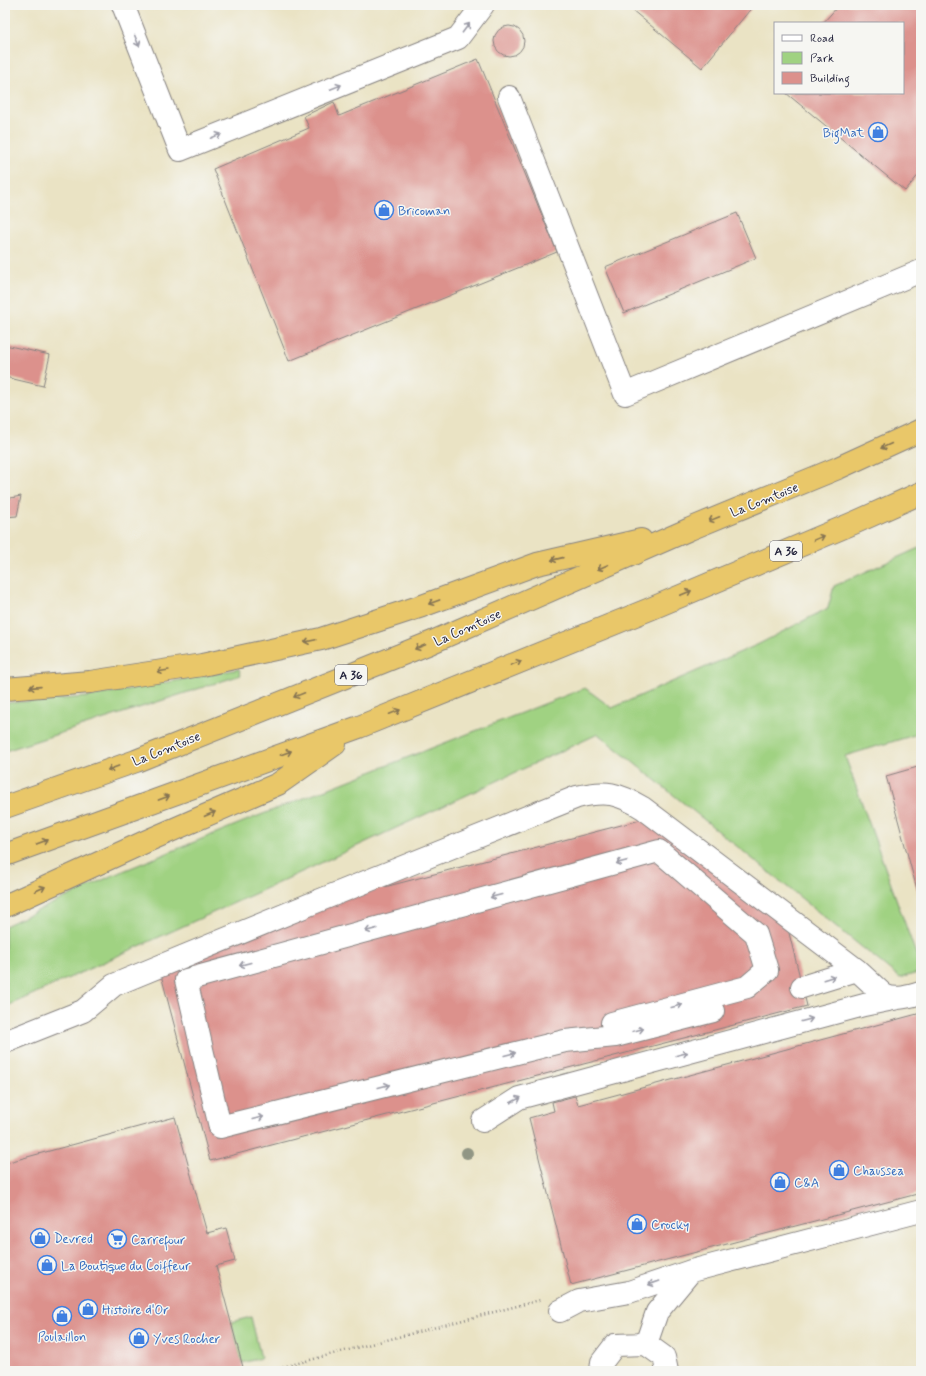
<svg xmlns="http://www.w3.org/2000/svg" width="926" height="1376" font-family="Mynerve,sans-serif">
<rect width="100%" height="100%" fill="#f6f6f2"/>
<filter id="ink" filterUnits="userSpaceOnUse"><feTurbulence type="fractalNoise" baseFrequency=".025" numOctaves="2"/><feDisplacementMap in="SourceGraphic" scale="8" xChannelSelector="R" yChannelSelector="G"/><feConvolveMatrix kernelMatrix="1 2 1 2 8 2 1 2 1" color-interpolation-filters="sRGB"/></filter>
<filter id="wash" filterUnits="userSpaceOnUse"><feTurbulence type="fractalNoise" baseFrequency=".012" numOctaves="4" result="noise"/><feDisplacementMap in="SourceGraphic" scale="16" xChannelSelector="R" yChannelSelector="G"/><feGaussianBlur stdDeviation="0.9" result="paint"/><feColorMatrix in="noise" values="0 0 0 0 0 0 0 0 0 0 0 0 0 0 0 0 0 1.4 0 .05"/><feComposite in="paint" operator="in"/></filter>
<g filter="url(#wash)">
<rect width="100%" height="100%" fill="#eae3c4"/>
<path fill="#a0d282" stroke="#617a5e" d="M921 547V733L845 756 921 968V972L900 978 598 734 265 889 5 1007V926L111 876 253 818 585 688 612 708 759 644 828 608 834 586Z
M239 669 241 675 5 751V703L87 697Z
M251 1317 261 1358 242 1363 231 1322Z"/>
<g id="blocks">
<path fill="#dc918c" d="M626 5H754L702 68Z
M839 5H921V172L905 191 786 93H903V23H823Z
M494 41a15 15 0 1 1 30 0a15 15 0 1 1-30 0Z
M478 59 557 252 289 361 213 169 309 128 304 116 334 102 339 116Z
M737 213 756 258 624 313 605 267Z
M5 345 50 355 43 386 5 377Z
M21 496 17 516 5 517V499Z
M921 766V904L886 776Z
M648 818 787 925 807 1006 210 1161 160 971 335 900Z
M921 1013V1193L571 1285 529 1118 554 1111 552 1102 575 1096 578 1105Z
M175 1117 207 1233 226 1228 235 1261 216 1266 244 1371H5V1163Z"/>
</g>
</g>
<g filter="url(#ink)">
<use href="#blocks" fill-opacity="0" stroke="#868280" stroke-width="1"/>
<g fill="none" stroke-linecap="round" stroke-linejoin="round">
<g stroke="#868280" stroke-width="24">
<path id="minor" d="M123 5 180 150 458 38 483 5
M509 97 625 394 921 271
M802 987 857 970
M612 1023 747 987 767 970 756 934 659 851 186 980 220 1127 565 1041 615 1036 713 1011
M5 1042 83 1011 114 985 318 901 577 797C606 790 618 793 643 808L857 970 884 995C896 1001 909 996 921 993
M483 1121 519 1098 864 1005 898 998
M560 1311 579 1301 629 1292 691 1271 921 1211
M646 1344 657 1312 691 1271
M601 1371 602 1362 615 1345 646 1344 664 1357 667 1371"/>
</g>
<g stroke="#868280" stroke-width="24">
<path id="highway" d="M5 689 90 682 202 665 321 639 422 606 537 564 641 540
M5 807 136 761 430 643 690 529 838 468 921 430
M5 855 359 727 650 609 856 522 921 493
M5 906 147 841 278 784 335 744"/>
</g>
<path stroke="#868280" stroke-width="2.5" stroke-dasharray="1 3" stroke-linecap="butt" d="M283 1367 540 1300"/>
<use href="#minor" stroke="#fff" stroke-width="22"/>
<use href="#highway" stroke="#e9c769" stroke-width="22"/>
</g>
<circle fill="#919684" cx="467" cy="1153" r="6"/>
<defs><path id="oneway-shaft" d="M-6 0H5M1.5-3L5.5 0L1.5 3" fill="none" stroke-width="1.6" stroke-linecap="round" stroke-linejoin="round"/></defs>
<g stroke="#9c9ca7">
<use href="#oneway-shaft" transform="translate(466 28) rotate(-53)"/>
<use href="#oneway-shaft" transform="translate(137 41) rotate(68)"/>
<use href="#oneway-shaft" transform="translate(336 87) rotate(-22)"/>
<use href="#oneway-shaft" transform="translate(216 136) rotate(-22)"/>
<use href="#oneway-shaft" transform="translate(622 862) rotate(165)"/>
<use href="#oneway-shaft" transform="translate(496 896) rotate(165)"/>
<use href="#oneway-shaft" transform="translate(371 930) rotate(165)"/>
<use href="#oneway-shaft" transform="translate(245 964) rotate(165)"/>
<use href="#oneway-shaft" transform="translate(829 978) rotate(-17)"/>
<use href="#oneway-shaft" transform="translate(677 1006) rotate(-15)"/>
<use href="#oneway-shaft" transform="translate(807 1020) rotate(-15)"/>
<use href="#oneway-shaft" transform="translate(638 1030) rotate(-14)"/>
<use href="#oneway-shaft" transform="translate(510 1054) rotate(-14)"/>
<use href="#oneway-shaft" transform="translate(682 1054) rotate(-15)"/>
<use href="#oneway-shaft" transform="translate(384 1086) rotate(-14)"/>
<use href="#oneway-shaft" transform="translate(516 1100) rotate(-28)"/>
<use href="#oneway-shaft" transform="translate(258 1118) rotate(-14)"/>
<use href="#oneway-shaft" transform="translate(654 1283) rotate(161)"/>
</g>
<g stroke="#867452">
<use href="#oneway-shaft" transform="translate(886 446) rotate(155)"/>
<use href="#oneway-shaft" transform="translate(714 519) rotate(158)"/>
<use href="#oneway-shaft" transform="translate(819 538) rotate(-23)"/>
<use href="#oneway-shaft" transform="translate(557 559) rotate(167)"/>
<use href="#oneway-shaft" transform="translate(603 567) rotate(156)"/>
<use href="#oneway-shaft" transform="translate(686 593) rotate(-23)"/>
<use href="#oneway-shaft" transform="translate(434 602) rotate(160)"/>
<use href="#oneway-shaft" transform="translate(310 641) rotate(168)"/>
<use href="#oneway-shaft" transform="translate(420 647) rotate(158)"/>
<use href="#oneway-shaft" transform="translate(516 663) rotate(-22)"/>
<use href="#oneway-shaft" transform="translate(163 671) rotate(171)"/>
<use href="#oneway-shaft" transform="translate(35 687) rotate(176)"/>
<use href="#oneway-shaft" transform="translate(299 695) rotate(158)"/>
<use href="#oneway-shaft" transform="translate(395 712) rotate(-22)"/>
<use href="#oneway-shaft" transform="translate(286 753) rotate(-20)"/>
<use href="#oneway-shaft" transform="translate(113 768) rotate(160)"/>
<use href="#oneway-shaft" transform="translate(164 798) rotate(-20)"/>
<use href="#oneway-shaft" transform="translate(210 814) rotate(-23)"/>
<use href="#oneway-shaft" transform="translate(42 842) rotate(-20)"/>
<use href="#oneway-shaft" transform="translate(40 889) rotate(-24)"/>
</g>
</g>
<defs>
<g id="shop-ring" transform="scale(1)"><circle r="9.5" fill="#f6f6f2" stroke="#3f7fe0" stroke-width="1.5"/><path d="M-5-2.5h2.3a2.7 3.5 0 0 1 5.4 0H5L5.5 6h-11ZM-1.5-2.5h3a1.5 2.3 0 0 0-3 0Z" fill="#3f7fe0"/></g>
<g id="supermarket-ring" transform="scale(1)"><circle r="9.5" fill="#f6f6f2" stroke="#3f7fe0" stroke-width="1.5"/><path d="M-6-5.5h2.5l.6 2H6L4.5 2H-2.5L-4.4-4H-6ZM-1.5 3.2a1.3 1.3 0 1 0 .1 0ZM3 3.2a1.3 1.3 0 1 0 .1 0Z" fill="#3f7fe0"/></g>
</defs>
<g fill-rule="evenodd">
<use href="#shop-ring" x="878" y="132"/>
<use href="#shop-ring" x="384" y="210"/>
<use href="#shop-ring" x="839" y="1170"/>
<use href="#shop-ring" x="780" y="1182"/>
<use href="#shop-ring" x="637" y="1224"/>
<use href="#shop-ring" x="40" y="1238"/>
<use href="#supermarket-ring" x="117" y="1239"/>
<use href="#shop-ring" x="47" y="1265"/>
<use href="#shop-ring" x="88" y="1309"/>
<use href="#shop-ring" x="62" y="1316"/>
<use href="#shop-ring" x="139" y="1338"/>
</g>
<g text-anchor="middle" stroke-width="3" stroke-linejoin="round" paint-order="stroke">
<g fill="#f6f6f2" stroke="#626272" stroke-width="1">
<rect x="770" y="541" width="32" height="20" rx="3"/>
<rect x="335" y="665" width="32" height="20" rx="3"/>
</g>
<g font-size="12" font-weight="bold" fill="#22223b">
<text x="786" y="555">A 36</text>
<text x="351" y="679">A 36</text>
</g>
<g font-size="13" fill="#366cbe" stroke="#f6f6f2" text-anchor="start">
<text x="864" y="137" text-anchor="end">BigMat</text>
<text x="398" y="215">Bricoman</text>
<text x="853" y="1175">Chaussea</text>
<text x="794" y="1187">C&amp;A</text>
<text x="651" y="1229">Crocky</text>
<text x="54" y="1243">Devred</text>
<text x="131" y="1244">Carrefour</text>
<text x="61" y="1270">La Boutique du Coiffeur</text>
<text x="102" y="1314">Histoire d'Or</text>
<text x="62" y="1341" text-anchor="middle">Poulaillon</text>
<text x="153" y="1343">Yves Rocher</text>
</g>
<g font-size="13" fill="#22223b" stroke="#f6f6f2">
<text transform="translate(764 499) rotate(-22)" y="5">La Comtoise</text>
<text transform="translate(467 627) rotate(-24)" y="5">La Comtoise</text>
<text transform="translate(166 748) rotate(-22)" y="5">La Comtoise</text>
</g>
</g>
<rect width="926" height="1376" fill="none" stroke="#f6f6f2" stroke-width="20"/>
<rect x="774" y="22" width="130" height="72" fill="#f6f6f2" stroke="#a1a1a9"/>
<rect x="782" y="35" width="20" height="6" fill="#ffffff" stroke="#a1a1a9"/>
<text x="810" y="42" font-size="12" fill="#22223b">Road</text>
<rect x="782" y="52" width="20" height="12" fill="#a0d282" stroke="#a1a1a9"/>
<text x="810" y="62" font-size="12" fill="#22223b">Park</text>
<rect x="782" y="72" width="20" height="12" fill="#dc918c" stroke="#a1a1a9"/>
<text x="810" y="82" font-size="12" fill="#22223b">Building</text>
</svg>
